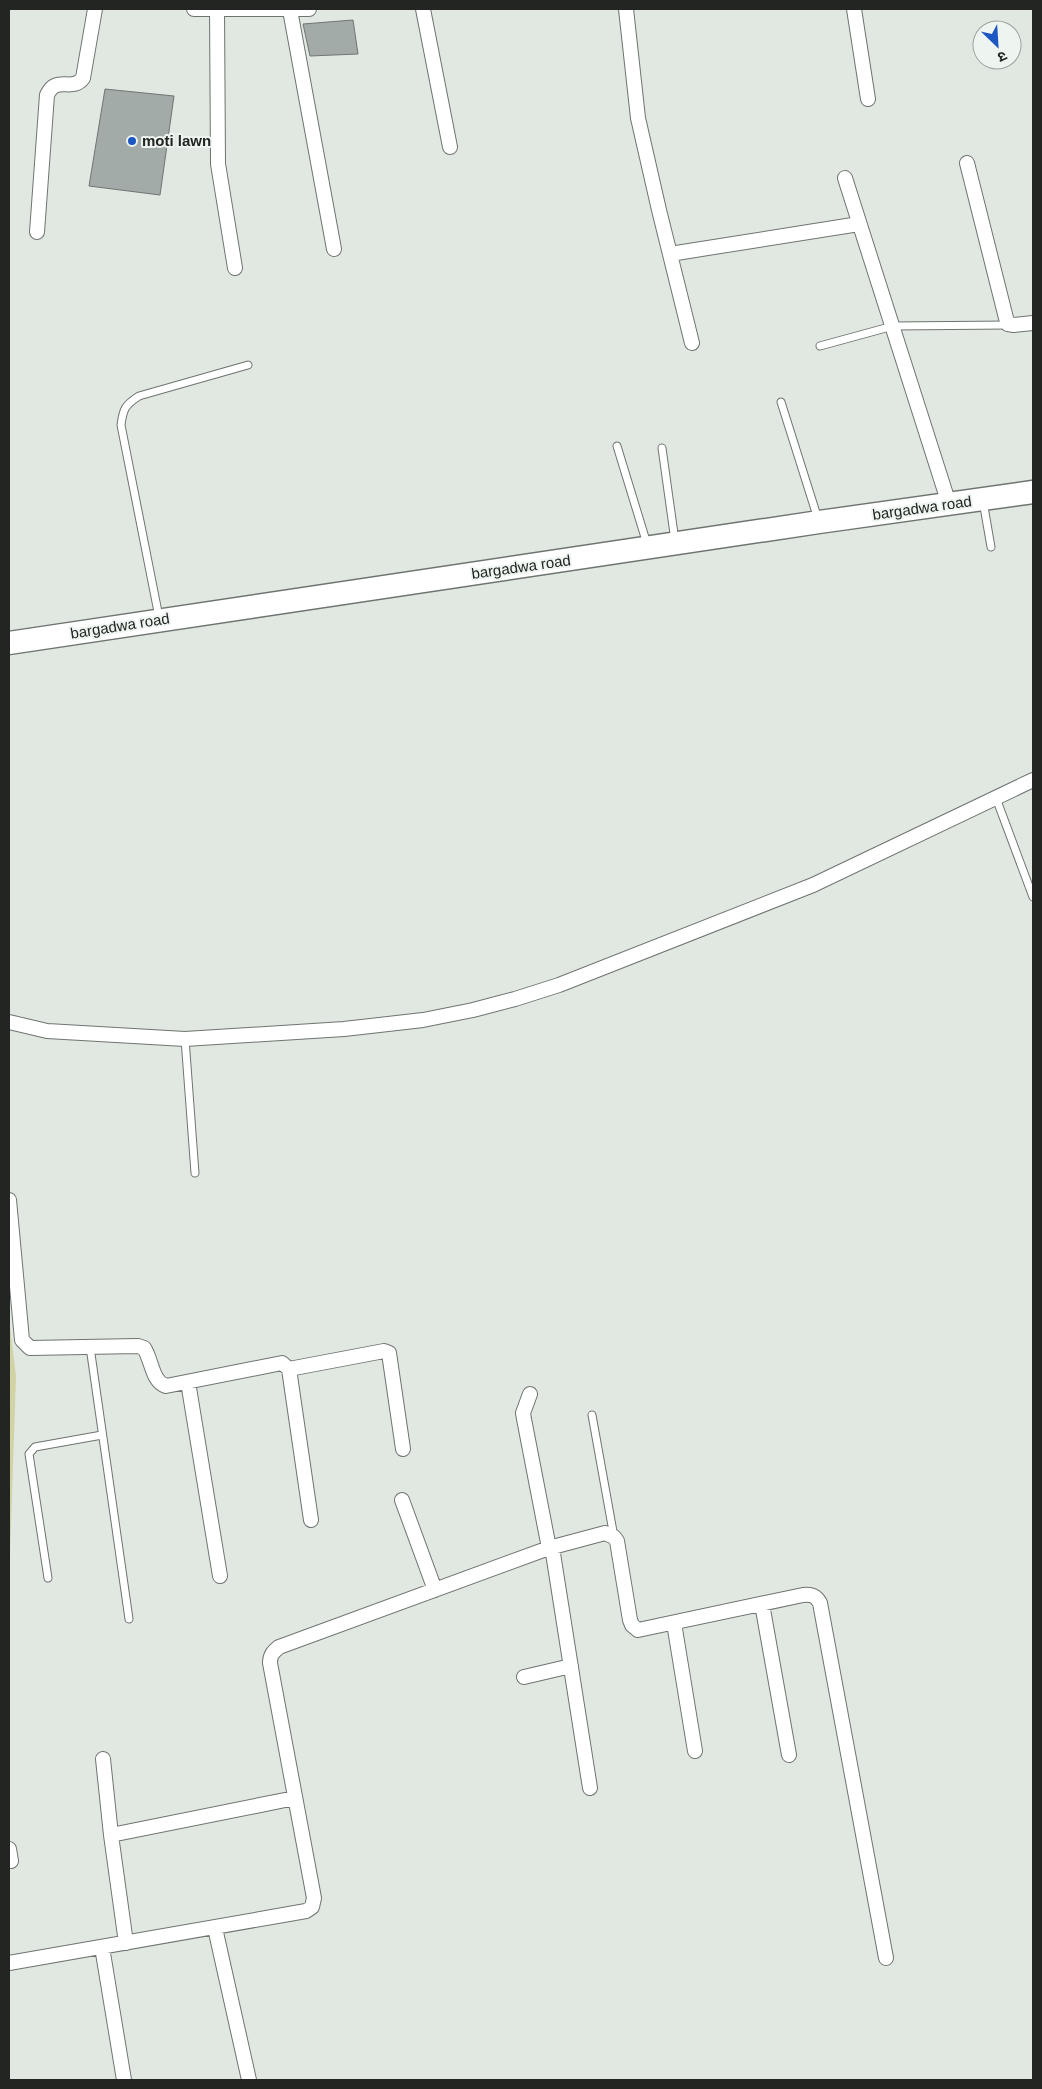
<svg xmlns="http://www.w3.org/2000/svg" width="1042" height="2089" font-family="Arial,'Noto Sans Devanagari',sans-serif">
<rect width="100%" height="100%" fill="#e1e8e2"/>
<path fill="#d1d3a4" d="M9 1319 16 1376 9 1586Z"/>
<path fill="#a2aba8" stroke="#6f7674" d="M353 20 358 54 310 56 303 24Z
M105 89 174 96 160 195 89 186Z"/>
<g fill="none" stroke-linecap="round" stroke-linejoin="round">
<g stroke="#6e746f" stroke-width="9">
<path id="service" d="M820 346 893 326 1009 325
M781 402 818 519
M617 446 647 544
M662 448 675 541
M983 501 991 547
M159 617 121 425C123 409 125 405 139 396L248 365
M996 798 1033 897
M185 1039 195 1173
M90 1347 129 1619
M592 1415 614 1537
M48 1578 29 1454 35 1447 102 1435"/>
</g>
<g stroke="#6e746f" stroke-width="16">
<path id="minor" d="M194 9H309
M217 9 218 164 235 268
M423 9 450 147
M626 9 638 118 659 210 692 343
M854 9 868 99
M290 10 334 249
M967 163 1006 318 1008 324 1014 325 1033 323
M845 178 949 504
M37 232 47 95C57 74 72 93 83 78L95 9
M670 254 859 224
M9 1022 47 1031 185 1039 344 1029 423 1020 473 1010 515 999 559 985 813 885 1033 780
M9 1200 22 1340 30 1348 138 1346 144 1348C152 1360 152 1382 166 1386L282 1363 289 1369 311 1520
M289 1369 384 1351 389 1353 403 1449
M188 1382 220 1576
M530 1394 523 1413 524 1419 549 1548
M402 1500 435 1590
M552 1547 590 1788
M762 1604 789 1755
M674 1623 695 1751
M524 1677 571 1666
M103 1759 111 1835 126 1943
M111 1835 295 1798
M9 1849 11 1861
M215 1928 249 2080
M102 1947 124 2080
M9 1963 306 1911 312 1907 314 1898 270 1663C270 1655 273 1652 279 1647L549 1548 605 1533 614 1537 617 1541 630 1620 632 1625 638 1630 803 1595C812 1594 816 1596 820 1603L886 1958"/>
</g>
<g stroke="#6e746f" stroke-width="25">
<path id="primary" d="M9 643 819 522 1033 492"/>
</g>
<use href="#service" stroke="#fff" stroke-width="7"/>
<use href="#minor" stroke="#fff" stroke-width="14"/>
<use href="#primary" stroke="#fff" stroke-width="22"/>
</g>
<circle fill="#1c57c3" stroke="#eef5f0" stroke-width="2" cx="132" cy="141" r="5"/>
<g text-anchor="middle" stroke-width="4" stroke-linejoin="round" paint-order="stroke">
<g font-size="15" font-weight="bold" fill="#232523" stroke="#eef5f0" text-anchor="start">
<text x="142" y="146">moti lawn</text>
</g>
<g font-size="15" fill="#232523" stroke="#eef5f0">
<text transform="translate(922 508) rotate(-8)" y="5">bargadwa road</text>
<text transform="translate(521 567) rotate(-8)" y="5">bargadwa road</text>
<text transform="translate(120 626) rotate(-9)" y="5">bargadwa road</text>
</g>
</g>
<rect width="1042" height="2089" fill="none" stroke="#232523" stroke-width="20"/>
<g transform="translate(997 45) rotate(155)"><circle r="24" fill="#eef5f0" stroke="#9da29e"/>
<path d="M0-4L9 19L0 12L-9 19Z" fill="#1c57c3"/>
<text y="-8" font-size="14" font-weight="bold" text-anchor="middle" fill="#232523">उ</text>
</g>
</svg>
